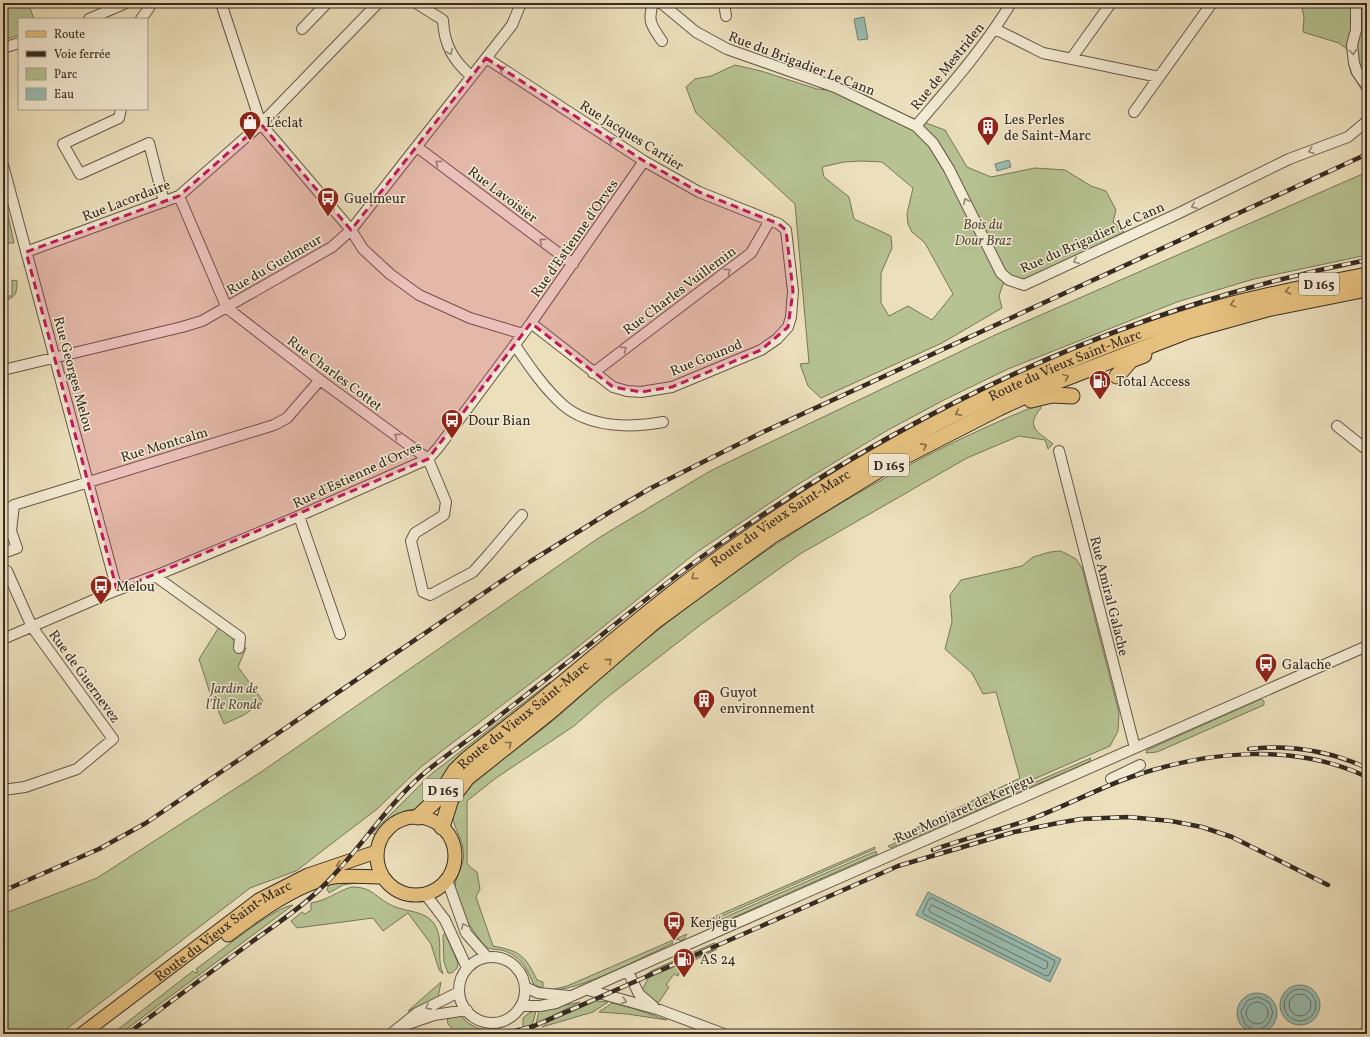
<svg xmlns="http://www.w3.org/2000/svg" width="1370" height="1037" font-family="Vollkorn,serif">
<rect width="100%" height="100%" fill="#ece0bc"/>
<filter id="stains"><feTurbulence type="fractalNoise" baseFrequency=".005" numOctaves="4"/><feColorMatrix values="0 0 0 0 .2 0 0 0 0 .09 0 0 0 0 .02 0 0 0 .5 -.17"/></filter>
<radialGradient id="worn" r=".72"><stop offset=".6" stop-color="#630" stop-opacity="0"/><stop offset="1" stop-color="#630" stop-opacity=".3"/></radialGradient>
<path fill="#b6c292" stroke="#76765a" fill-rule="evenodd" d="M3 3H28L34 19H19V35L3 40Z
M1301 3H1367V115V98L1351 73 1347 49 1339 43 1303 32 1304 17Z
M735 65 761 71 817 89 863 94 907 116 945 130 967 167 991 177 1035 168 1065 170 1091 186 1106 191 1116 210 1113 222 1124 232 1028 280 1003 284 999 296 1002 308 942 343 821 398 808 386 800 364 809 363 795 204 696 113 686 87 695 79 711 76ZM862 161 882 162 913 188 907 214 908 224 912 232 925 243 953 294 932 320 908 306 889 316 881 303V273L892 248 891 236 854 219 849 197 824 177 822 167 844 162Z
M1367 172V255L1254 279 1177 302 1008 369 944 400 888 430 797 485 697 552 564 658 422 766 377 809 296 871 250 888 60 1034H3V914L97 878 261 772 600 537 710 471 995 335Z
M3 196H4L14 243H3Z
M12 280 17 281C17 293 16 298 3 301V296H12Z
M1040 404 1041 408C1024 428 1039 432 1053 444L1048 449 1045 440 1019 436 967 458 800 554 703 623 605 699 574 726 496 778 467 801V863L470 867 477 872 480 889 476 897 493 946C520 951 525 955 537 980L543 982V988L534 985C527 969 521 955 501 950 496 949 491 950 486 947 474 934 454 904 455 886 456 873 466 866 463 848 460 832 447 820 456 803 466 785 484 773 500 761 521 745 542 730 562 713 581 697 598 679 617 663 748 555 882 468 1040 404Z
M1061 551 1076 559 1082 568 1119 713 1118 731 1110 746 894 840 893 839 1020 778 996 692 983 694 972 673 945 649 952 622 950 595 961 580 1022 566 1033 557 1050 552Z
M219 627 230 635 236 644 246 648 238 667 263 701 244 715 224 724 209 690 199 659Z
M550 682 552 684 435 791 419 809C400 809 385 819 375 835L372 833 430 775Z
M1261 699 1264 701V705L1157 752 1146 753 1147 750Z
M1091 758 1089 762 890 848 888 846Z
M875 847V849L702 925 700 923Z
M876 851 877 854 721 923 709 928 703 927Z
M352 882 356 883 343 885 329 893 327 889 330 883Z
M351 887C372 887 373 895 389 904 406 914 431 908 438 932 442 946 437 960 443 974L439 970 431 944 408 913 383 931 373 918 297 928 291 921 302 912 305 914 311 910V903C328 900 336 892 351 887Z
M293 905 124 1031 120 1034H112L193 971 195 973 198 972 196 969C215 956 273 907 293 905Z
M445 933 458 963 457 968 452 973H448L444 962 443 935Z
M687 934 684 939 680 941 679 939 672 941 673 943C645 956 578 992 550 990L567 986Z
M714 943 716 944 647 974 651 971Z
M717 949 681 967 678 976 674 974 666 985 669 987 659 1002 656 1003 642 990 649 977Z
M441 982 438 998 408 1011Z
M596 1001 608 1002 593 1012 542 1027 548 1022Z
M580 1002 536 1024 539 1011Z
M612 1003 632 1008 667 1020 627 1014 599 1012Z
M536 1011 532 1026 523 1028V1018L529 1013Z
M460 1015 468 1023 477 1028 503 1033 457 1034 448 1024 447 1016Z"/>
<path fill="#99bdb2" stroke="#718279" d="M864 17 868 39 858 40 854 19Z
M1009 160 1011 167 997 171 995 164Z
M928 892 1061 959 1050 982 916 915Z
M1280 1005a20 20 0 1 1 40 0a20 20 0 1 1-40 0Z
M1237 1013a20 20 0 1 1 40 0a20 20 0 1 1-40 0Z
M1360 1029 1367 1031V1034H1333Z"/>
<g fill="none" stroke-linecap="round" stroke-linejoin="round">
<path stroke="#68746a" stroke-width="1" d="M932 898 1054 960 1055 962 1049 975 1046 976 923 914V912L929 899Z
M932 905 1048 962 1047 968 1044 969 930 912 929 910Z
M1284 1005a16 16 0 1 1 32 0a16 16 0 1 1-32 0Z
M1289 1005a11 11 0 1 1 22 0a11 11 0 1 1-22 0Z
M1258 997 1269 1002 1273 1013 1268 1024 1257 1032 1245 1024 1241 1012 1247 1001Z
M1246 1013a11 11 0 1 1 22 0a11 11 0 1 1-22 0Z"/>
<g stroke="#645849" stroke-width="12">
<path id="minor" d="M221 3 261 124 351 230 363 249 390 274 419 295 470 318 523 334
M416 3 443 20C444 45 453 60 471 76
M653 3C647 22 652 26 662 41
M661 3 696 32 727 49 835 87 916 126 933 143 949 169 1001 273 1009 280 1024 285 1177 214 1289 159 1348 137 1367 121
M724 3 726 16
M1356 3V30L1352 45 1354 63 1357 72 1367 86
M89 19 126 3
M141 19 149 8 147 3
M302 29 327 3
M995 29 1043 53 1159 77
M3 48 19 43
M486 58 644 161 699 192 779 224 786 230 793 291 791 317 788 327 777 339 761 350 672 387 641 392 627 391 613 387 531 323
M1071 59 1111 3
M121 109 119 118 63 144 80 174 149 143 164 202
M1134 112 1212 3
M916 126C950 86 984 48 1011 3
M417 147 573 264
M3 165 117 590
M179 196 227 308 320 380 428 459 446 502 444 515 415 533 411 541 423 592 430 595 473 572 490 553 522 515
M26 252 179 196 261 124 378 3
M515 345C529 366 544 388 563 405 590 428 631 428 663 422
M3 370 182 327 202 321 332 247 351 230 512 25 521 3
M593 373 751 253 770 220
M1337 426 1367 450
M1059 451 1135 748
M3 513 14 505 274 425 287 418 320 380
M299 516 340 634
M3 553 17 548 11 531 14 505
M155 576 240 637 239 648
M3 639 117 590 155 576 299 516 428 459 438 448 531 323 644 161
M1111 779 1140 765
M3 790 25 787 77 769 113 739 32 627 7 571
M447 880 466 933 487 957
M426 895 445 920 467 968
M459 990a33 33 0 1 1 66 0a33 33 0 1 1-66 0Z
M628 972 639 994 653 1006
M525 987 538 993 569 996
M588 990 660 1010 724 1034
M521 1006H540L556 1003 659 957 1367 646
M408 1024 434 1015 467 1010
M391 1034 417 1013 459 992"/>
</g>
<g stroke="#362a23" stroke-width="15">
<g id="major">
<circle cx="416" cy="856" r="39"/>
<path d="M228 935C256 914 298 883 333 877 349 875 366 877 382 877"/>
<path id="s1" d="M82 1034 259 900 308 875 376 852"/>
</g>
</g>
<g stroke="#362a23" stroke-width="17">
<g id="highway">
<path d="M1117 376 1131 360 1144 355"/>
<path d="M1031 400 1052 395 1072 396"/>
<path id="s2" d="M418 817 438 798 455 771 465 761C492 739 520 718 547 696 614 641 680 584 752 535 893 437 1063 351 1229 305 1275 293 1321 284 1367 275"/>
<path d="M442 827 451 799 467 778 546 715 654 622 773 535 882 468 999 408 1053 383 1188 331 1267 309 1367 289"/>
</g>
</g>
<use href="#minor" stroke="#f3ebd3" stroke-width="10"/>
<use href="#major" stroke="#e6c07e" stroke-width="13"/>
<use href="#highway" stroke="#e6c07e" stroke-width="15"/>
<g stroke="#362a23" stroke-width="4.5">
<path id="rail" d="M1249 749C1290 744 1330 751 1367 768
M933 850C967 837 1003 830 1036 817 1068 805 1099 788 1131 777 1206 751 1294 742 1367 777
M3 891 99 849 146 823 531 561 610 512 651 488 761 433 1367 154
M127 1034C169 1003 211 972 253 941 275 925 298 910 318 891 356 856 383 809 422 775 443 757 466 742 488 725 513 705 539 685 564 665 615 625 664 583 717 546 913 407 1131 306 1367 260
M503 1034 534 1026 898 866 1014 832 1058 823 1081 819 1128 817 1171 821 1202 827 1232 837 1328 885"/>
</g>
<use href="#rail" stroke="#f3ebd3" stroke-width="3" stroke-dasharray="9" stroke-linecap="butt"/>
</g>
<defs><path id="oneway-chevron" d="M-2-3.5L2.5 0L-2 3.5" fill="none" stroke-width="1.6" stroke-linecap="round" stroke-linejoin="round"/></defs>
<g stroke="#948a7b">
<use href="#oneway-chevron" transform="translate(450 52) rotate(62)"/>
<use href="#oneway-chevron" transform="translate(1353 52) rotate(85)"/>
<use href="#oneway-chevron" transform="translate(502 69) rotate(-147)"/>
<use href="#oneway-chevron" transform="translate(611 140) rotate(-147)"/>
<use href="#oneway-chevron" transform="translate(1311 151) rotate(160)"/>
<use href="#oneway-chevron" transform="translate(438 163) rotate(-143)"/>
<use href="#oneway-chevron" transform="translate(966 201) rotate(-117)"/>
<use href="#oneway-chevron" transform="translate(1194 206) rotate(154)"/>
<use href="#oneway-chevron" transform="translate(542 241) rotate(-143)"/>
<use href="#oneway-chevron" transform="translate(1076 261) rotate(155)"/>
<use href="#oneway-chevron" transform="translate(728 271) rotate(-37)"/>
<use href="#oneway-chevron" transform="translate(624 349) rotate(-37)"/>
<use href="#oneway-chevron" transform="translate(397 436) rotate(-144)"/>
<use href="#oneway-chevron" transform="translate(464 926) rotate(-114)"/>
<use href="#oneway-chevron" transform="translate(624 1001) rotate(16)"/>
<use href="#oneway-chevron" transform="translate(428 1007) rotate(151)"/>
</g>
<g stroke="#856e4c">
<use href="#oneway-chevron" transform="translate(1288 291) rotate(166)"/>
<use href="#oneway-chevron" transform="translate(1233 304) rotate(165)"/>
<use href="#oneway-chevron" transform="translate(1066 377) rotate(-23)"/>
<use href="#oneway-chevron" transform="translate(958 413) rotate(153)"/>
<use href="#oneway-chevron" transform="translate(924 446) rotate(-28)"/>
<use href="#oneway-chevron" transform="translate(694 577) rotate(142)"/>
<use href="#oneway-chevron" transform="translate(609 661) rotate(-41)"/>
<use href="#oneway-chevron" transform="translate(509 744) rotate(-38)"/>
<use href="#oneway-chevron" transform="translate(339 865) rotate(162)"/>
</g>
<path fill="#c2185b" fill-opacity="0.2" stroke="#c2185b" stroke-width="3" stroke-dasharray="8 5" stroke-linejoin="round" d="M486 58 644 161 699 192 779 224 786 230 793 291 788 327 761 350 672 387 641 392 613 387 531 323 428 459 117 590 26 252 179 196 261 124 351 230Z"/>
<defs>
<g id="shop-pin" transform="scale(1.15)"><path d="M0 17L-7.5 6A9.5 9.5 0 1 1 7.5 6Z" fill="#8f2418" stroke="#f3ebd3"/><path d="M-5-2.5h2.3a2.7 3.5 0 0 1 5.4 0H5L5.5 6h-11ZM-1.5-2.5h3a1.5 2.3 0 0 0-3 0Z" fill="#fff"/></g>
<g id="building-pin" transform="scale(1.15)"><path d="M0 17L-7.5 6A9.5 9.5 0 1 1 7.5 6Z" fill="#8f2418" stroke="#f3ebd3"/><path d="M-4-6H4V6H1V3H-1V6H-4ZM-2.5-4.3h1.7v1.8h-1.7ZM.8-4.3h1.7v1.8H.8ZM-2.5-1h1.7V.8h-1.7ZM.8-1h1.7V.8H.8Z" fill="#fff"/></g>
<g id="bus-pin" transform="scale(1.15)"><path d="M0 17L-7.5 6A9.5 9.5 0 1 1 7.5 6Z" fill="#8f2418" stroke="#f3ebd3"/><path d="M-5-6H5V4H4V6H2V4H-2V6H-4V4H-5ZM-3.5-4V0h7V-4ZM-3.5 1.2v1.5H-2V1.2ZM2 1.2v1.5H3.5V1.2Z" fill="#fff"/></g>
<g id="fuel-pin" transform="scale(1.15)"><path d="M0 17L-7.5 6A9.5 9.5 0 1 1 7.5 6Z" fill="#8f2418" stroke="#f3ebd3"/><path d="M-5.5-6h7V0h2V4h1.3V-2.5L3-4.5l.8-.8L6-3V5H2.5V1h-1V6h-7ZM-4.2-4.7v3.2H.2V-4.7Z" fill="#fff"/></g>
</defs>
<g fill-rule="evenodd">
<use href="#shop-pin" x="250" y="122"/>
<use href="#building-pin" x="988" y="127"/>
<use href="#bus-pin" x="328" y="198"/>
<use href="#fuel-pin" x="1100" y="381"/>
<use href="#bus-pin" x="452" y="420"/>
<use href="#bus-pin" x="101" y="586"/>
<use href="#bus-pin" x="1266" y="664"/>
<use href="#building-pin" x="704" y="700"/>
<use href="#bus-pin" x="674" y="922"/>
<use href="#fuel-pin" x="684" y="959"/>
</g>
<g text-anchor="middle" stroke-width="3" stroke-linejoin="round" paint-order="stroke">
<g fill="#f3ebd3" stroke="#6f6458" stroke-width="1">
<rect x="1299" y="273" width="40" height="22" rx="3"/>
<rect x="869" y="454" width="40" height="22" rx="3"/>
<rect x="423" y="779" width="40" height="22" rx="3"/>
</g>
<g font-size="13" font-weight="bold" fill="#362a23">
<text x="1319" y="289">D 165</text>
<text x="889" y="470">D 165</text>
<text x="443" y="795">D 165</text>
</g>
<g font-size="14" fill="#362a23" stroke="#f3ebd3">
<text transform="translate(802 63) rotate(21)" y="5">Rue du Brigadier Le Cann</text>
<text transform="translate(947 66) rotate(-51)" y="5">Rue de Mestriden</text>
<text transform="translate(632 135) rotate(32)" y="5">Rue Jacques Cartier</text>
<text transform="translate(503 194) rotate(37)" y="5">Rue Lavoisier</text>
<text transform="translate(126 200) rotate(-21)" y="5">Rue Lacordaire</text>
<text transform="translate(1092 237) rotate(-24)" y="5">Rue du Brigadier Le Cann</text>
<text transform="translate(574 238) rotate(-55)" y="5">Rue d'Estienne d'Orves</text>
<text transform="translate(274 264) rotate(-30)" y="5">Rue du Guelmeur</text>
<text transform="translate(679 290) rotate(-37)" y="5">Rue Charles Vuillemin</text>
<text transform="translate(706 357) rotate(-22)" y="5">Rue Gounod</text>
<text dy="5" stroke="none"><textPath href="#s2" startOffset="796">Route du Vieux Saint-Marc</textPath></text>
<text transform="translate(335 373) rotate(37)" y="5">Rue Charles Cottet</text>
<text transform="translate(74 374) rotate(75)" y="5">Rue Georges Melou</text>
<text transform="translate(164 444) rotate(-17)" y="5">Rue Montcalm</text>
<text transform="translate(357 474) rotate(-25)" y="5">Rue d'Estienne d'Orves</text>
<text dy="5" stroke="none"><textPath href="#s2" startOffset="472">Route du Vieux Saint-Marc</textPath></text>
<text transform="translate(1110 596) rotate(76)" y="5">Rue Amiral Galache</text>
<text transform="translate(85 676) rotate(54)" y="5">Rue de Guernevez</text>
<text dy="5" stroke="none"><textPath href="#s2" startOffset="148">Route du Vieux Saint-Marc</textPath></text>
<text transform="translate(964 808) rotate(-24)" y="5">Rue Monjaret de Kerjegu</text>
<text dy="5" stroke="none"><textPath href="#s1" startOffset="175">Route du Vieux Saint-Marc</textPath></text>
</g>
<g font-size="14" fill="#362a23" stroke="#f3ebd3" text-anchor="start">
<text x="1004" y="124">Les Perles<tspan x="1004" dy="16">de Saint-Marc</tspan></text>
<text x="266" y="127">L'éclat</text>
<text x="344" y="203">Guelmeur</text>
<text x="1116" y="386">Total Access</text>
<text x="468" y="425">Dour Bian</text>
<text x="116" y="591">Melou</text>
<text x="1282" y="669">Galache</text>
<text x="720" y="697">Guyot<tspan x="720" dy="16">environnement</tspan></text>
<text x="690" y="927">Kerjégu</text>
<text x="700" y="964">AS 24</text>
</g>
<g font-size="14" font-style="italic" fill="#56503f" stroke="#f3ebd3">
<text x="983" y="229">Bois du<tspan x="983" dy="16">Dour Braz</tspan></text>
<text x="234" y="693">Jardin de<tspan x="234" dy="16">l'Île Ronde</tspan></text>
</g>
</g>
<rect width="1370" height="1037" fill="none" stroke="#ece0bc" stroke-width="16"/>
<rect x="4" y="4" width="1362" height="1029" fill="none" stroke="#362a23" stroke-width="2"/>
<rect x="8" y="8" width="1354" height="1021" fill="none" stroke="#362a23"/>
<rect x="18" y="18" width="130" height="92" fill="#f3ebd3" stroke="#a79e8d"/>
<rect x="26" y="31" width="20" height="6" fill="#e6c07e" stroke="#a79e8d"/>
<text x="54" y="38" font-size="12" fill="#362a23">Route</text>
<rect x="26" y="51" width="20" height="6" fill="#362a23" stroke="#a79e8d"/>
<text x="54" y="58" font-size="12" fill="#362a23">Voie ferrée</text>
<rect x="26" y="68" width="20" height="12" fill="#b6c292" stroke="#a79e8d"/>
<text x="54" y="78" font-size="12" fill="#362a23">Parc</text>
<rect x="26" y="88" width="20" height="12" fill="#99bdb2" stroke="#a79e8d"/>
<text x="54" y="98" font-size="12" fill="#362a23">Eau</text>
<rect width="100%" height="100%" filter="url(#stains)"/>
<rect width="100%" height="100%" fill="url(#worn)"/>
</svg>
